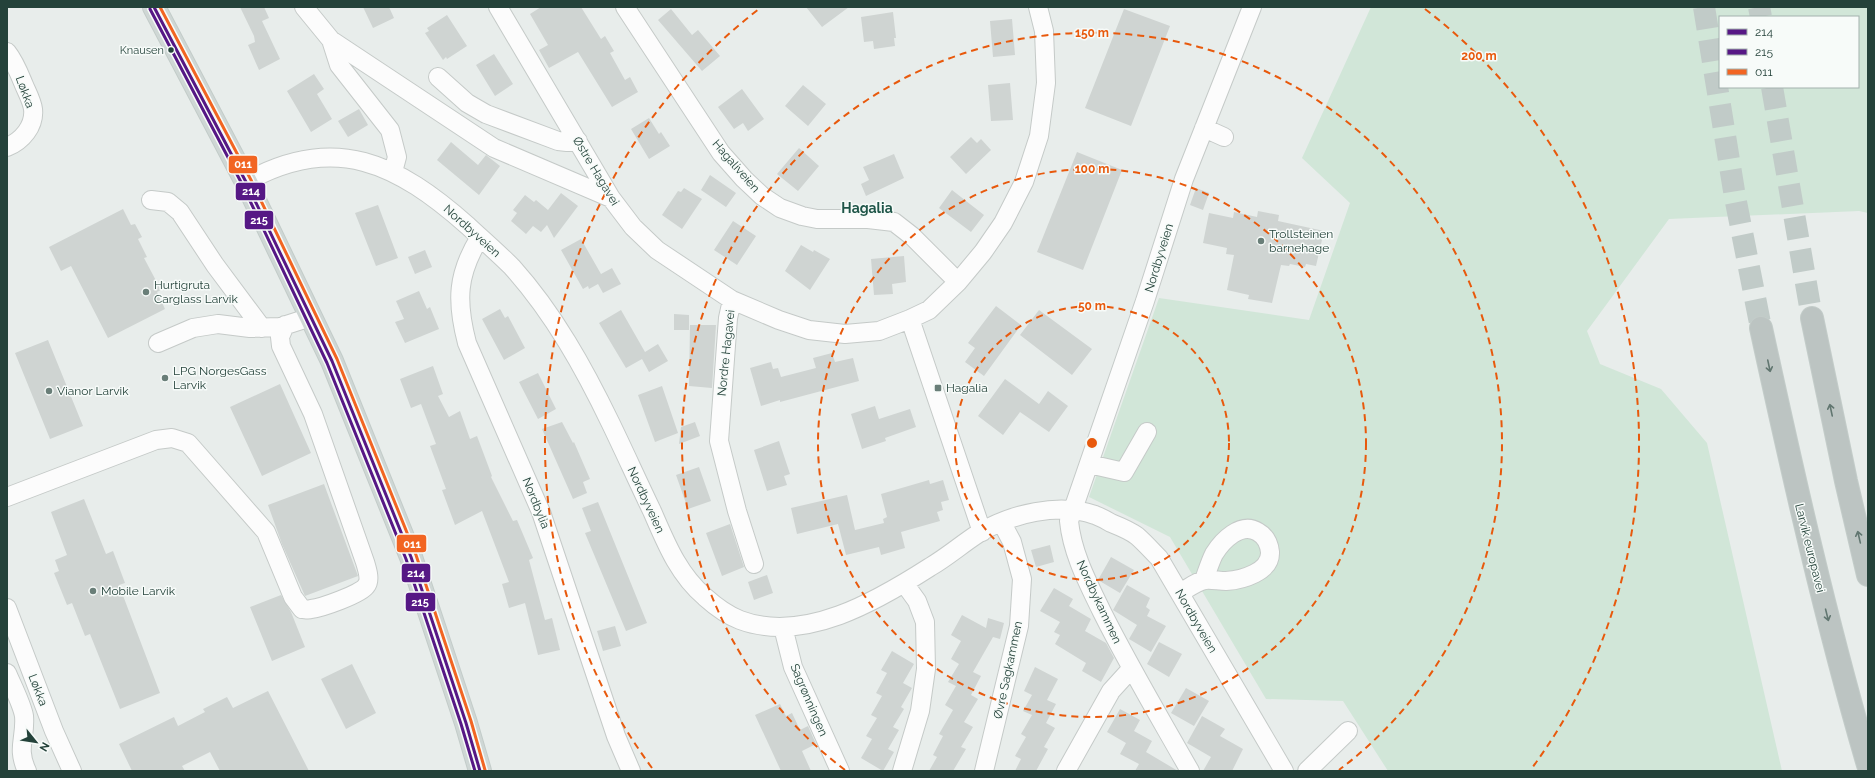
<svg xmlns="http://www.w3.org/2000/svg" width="1875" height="778" font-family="Raleway,sans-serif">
<rect width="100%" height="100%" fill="#e8edeb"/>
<path fill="#d1e6d8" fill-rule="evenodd" d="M1371 7H1868V213L1859 211 1669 219 1587 331 1600 364 1661 389 1707 443 1782 771H1388L1343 701 1266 699 1170 537 1089 497 1159 298 1309 320 1350 203 1302 158ZM1720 17H1858V87H1720Z"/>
<path fill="#cfd4d2" d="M240 7H264L269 18 262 21 280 59 259 70 248 45 255 42 254 36Z
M363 7H389L394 18 373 28Z
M541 7H581L601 39 605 36 614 51 610 53 625 80 630 77 638 92 612 107 578 52 549 68 539 50 548 45 530 14Z
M806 7H849L822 27Z
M671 9 692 35 698 30 720 56 702 71 658 20Z
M1124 9 1170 26 1131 126 1085 108Z
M893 12 896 38H894L895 46 874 49 873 41 864 42 861 17Z
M447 15 467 46 447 59 446 57 443 60 425 33 429 31 427 28Z
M1012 19 1015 55 993 57 990 21Z
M494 54 513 84 495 96 476 65Z
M314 74 324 89 317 94 332 119 311 132 287 91Z
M1010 83 1013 120 991 121 988 85Z
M803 85 826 104 808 126 785 106Z
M742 89 764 119 748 131 743 123 734 129 718 107Z
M359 109 368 125 348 137 338 121Z
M649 118 659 134 661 132 670 146 649 159 631 129Z
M971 137 977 143 981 139 991 150 966 174 950 157Z
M451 142 478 165 486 155 500 166 479 195 437 160Z
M799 148 819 166 798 191 777 174Z
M1077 152 1122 170 1083 270 1037 252Z
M894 154 904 178 866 196 861 184 869 180 863 167Z
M710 175 736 193 726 207 701 190Z
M684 188 702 199 682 229 662 215 678 191 681 192Z
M1196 188 1209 193 1203 210 1190 205Z
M952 190 984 215 971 232 939 208Z
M561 193 578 206 554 238 547 225 541 232 533 226 526 234 511 221 517 213 513 210 525 195 534 202 536 200 548 210Z
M378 205 398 258 376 266 355 213Z
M123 209 131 225 135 224 142 237 138 239 147 257 144 258 161 290 157 292 165 309 108 338 71 266 61 271 49 247Z
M1258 211 1279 215 1278 221 1324 231 1316 266 1306 264 1305 267 1290 264 1289 266 1281 265 1272 303 1248 299 1249 295 1227 290 1234 255 1226 254 1227 248 1203 243 1209 213 1233 218 1234 212 1257 217Z
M733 221 756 236 737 265 714 250Z
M581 239 601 274 612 268 621 284 603 293 598 284 589 289 588 286 583 289 561 250Z
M801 245 813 252 814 250 830 259 810 290 785 271Z
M425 250 432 267 415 274 408 257Z
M904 256 906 282 892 284 893 294 874 295 871 259Z
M419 291 427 309 430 307 439 329 405 343 395 322 404 319 396 301Z
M996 306 1021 325 984 376 965 362 975 348 968 343Z
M500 309 505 318 508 316 525 348 504 360 482 319Z
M621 310 645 352 658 344 668 361 649 372 642 359 626 368 599 323Z
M1039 310 1092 349 1072 375 1020 335Z
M674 314 689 315V330H674Z
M690 325H716L712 388 689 386Z
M48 340 83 426 50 439 15 353Z
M832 353 835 362 853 358 859 381 780 402V400L761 406 750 368 771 362 773 369 778 368 781 377 816 368 813 358Z
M433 366 443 394 438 396 449 417 460 411 470 439 477 436 492 476 491 477 513 521 517 520 533 558 529 560 545 620 552 618 560 650 538 655 525 603 509 608 502 584 509 582 482 511 455 525 442 490 446 489 430 446 436 444 421 404 411 408 400 379Z
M538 373 556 409 538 419 519 382Z
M1005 379 1039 404 1048 391 1068 406 1049 432 1020 412 1003 435 978 416Z
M280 384 311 453 262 476 230 407Z
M662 386 678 433 655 442 638 395Z
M875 406 879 419 910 409 916 427 885 438 886 441 862 449 851 414Z
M562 422 573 443 574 442 590 479 583 482 587 493 573 499 542 429Z
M695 422 700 436 679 444 681 427Z
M779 441 790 474 784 476 787 485 767 491 754 450Z
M699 467 711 501 688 509 676 475Z
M929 480 930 484 943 480 949 500 941 502 943 510 937 512 940 521 901 532 905 548 881 555 879 547 846 555 838 524 797 534 791 508 847 495 855 530 884 523 883 519 887 517 881 494Z
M324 484 358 576 305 596 282 544 268 505Z
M84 499 106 554 113 551 125 583 119 585 160 693 120 709 90 634 85 636 72 603 67 605 54 573 59 571 55 560 67 555 51 512Z
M598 502 647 623 626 631 585 533 591 531 582 508Z
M730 524 744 567 722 576 706 533Z
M1050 545 1054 562 1036 567 1031 550Z
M1111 557 1134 570 1120 593 1098 580Z
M767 575 773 593 754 600 748 582Z
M1127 585 1150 598 1146 607 1150 610 1147 616 1166 626 1151 652 1129 639 1137 625 1113 610Z
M1054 588 1073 599 1069 606 1091 619 1085 631 1106 643 1114 658 1101 682 1082 671 1086 663 1055 644 1060 635 1054 632 1060 622 1040 611Z
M281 595 291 612 305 647 272 661 250 607Z
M962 615 986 628 988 618 1004 623 1000 639 993 637 973 672 981 676 971 695 978 699 964 722 973 727 961 747 966 749 953 771H929L937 757 933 755 943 736 939 734 953 710 945 705 956 686 948 682 959 664 951 659 961 641 951 635Z
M615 626 621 646 603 651 597 631Z
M1159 642 1182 654 1169 677 1147 664Z
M892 651 914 664 903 683 912 688 901 707 904 709 893 727 899 730 888 749 894 752 883 771 861 758 872 739 866 736 877 718 871 715 882 696 876 693 887 673 881 670Z
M352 664 376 713 346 729 321 679Z
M1035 667 1058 679 1047 700 1056 704 1046 723 1055 728 1044 747 1048 749 1036 771H1015L1021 759 1015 756 1026 737 1021 734 1032 715 1023 711 1032 695 1024 691Z
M1186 688 1209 701 1194 726 1171 713Z
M268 691 309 771H220L210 752 182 766 185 771H132L119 744 174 717 178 726 205 712 203 709 227 697 233 708Z
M780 704 786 716 792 713 800 730 808 726 816 744 802 751 811 771H781L755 715Z
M1120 709 1140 720 1134 731 1152 741 1146 752 1178 771H1135L1139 764 1120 754 1126 743 1107 732Z
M1202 716 1225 729 1220 736 1243 749 1232 771H1203L1211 757 1187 743Z"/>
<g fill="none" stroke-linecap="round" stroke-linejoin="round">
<path stroke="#c1cbc8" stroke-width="22" stroke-dasharray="22 11" stroke-linecap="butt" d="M1704 7 1735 197 1761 328
M1759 7 1761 17
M1772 87 1812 318"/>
<g stroke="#c5cac8" stroke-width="20">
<path id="minor" d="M304 7 331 40 339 65 390 130 397 157 393 172
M498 7 611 198 633 227 657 250 732 300 779 320 809 330 845 334 879 331 910 319 929 310 958 282 983 252 1003 223 1024 182 1039 136 1046 83 1044 31 1038 7
M625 7 721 153 744 179 762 196 780 208 802 216 817 219H868L894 222 912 236 958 282
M331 40 494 148 611 198
M7 52C15 62 19 73 24 85 27 92 32 101 33 109 35 126 22 141 7 147
M438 77 467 103 486 114 558 141 567 142 578 141
M1204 128 1224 137
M246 182C335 132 398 164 468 226 483 240 498 253 512 267 554 314 584 368 611 424 625 453 638 482 652 511 666 543 678 574 705 597 715 606 727 615 740 620 804 644 877 601 930 567 947 557 962 544 979 533 1011 514 1059 502 1095 515 1100 517 1106 520 1111 523 1121 527 1129 530 1137 536 1145 543 1152 551 1159 558L1284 771
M151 200 168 202 180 212 215 265 262 328
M480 237C457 274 456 301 467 343L541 512 616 736 631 771
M732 300 728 318 719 441 737 511 754 564
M910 319 982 532
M158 343 193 328 218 324 250 328 280 327 311 317
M1089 464 1124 472 1147 432
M7 497 156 440 172 438 188 443 266 532 293 597 302 609C305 609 308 610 311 609 321 608 361 594 366 586 371 580 367 569 365 562L313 414 281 346 280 337 285 325
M1180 593C1187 589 1197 581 1205 580 1211 579 1219 581 1226 581 1242 580 1271 572 1270 552 1269 543 1265 536 1258 532 1241 521 1222 541 1214 554 1210 562 1207 572 1204 580
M7 608 54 731 72 771
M783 627 793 667 840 771
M7 673C12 685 22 704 24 716 26 738 16 748 27 771
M902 771 920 711 926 669 925 622 917 601 904 583
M984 771 1019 626 1022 579 1012 542 1002 523
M1066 771 1111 691 1131 669
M1190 771C1160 718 1129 666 1102 612 1088 583 1072 553 1069 521L1145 301 1184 179 1252 7
M1307 771 1348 731"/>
</g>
<g stroke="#c3ccc9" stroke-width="24">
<path id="major" d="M154 7 246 182 332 361 411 557 466 723 480 771"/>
</g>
<g stroke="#c3ccc9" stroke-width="24">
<path id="highway" d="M1812 318 1846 481 1868 575
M1761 328C1793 475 1826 621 1868 765"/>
</g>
<use href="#minor" stroke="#fcfcfc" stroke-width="18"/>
<use href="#major" stroke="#cfd7d5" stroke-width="22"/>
<use href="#highway" stroke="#bcc4c2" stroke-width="22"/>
<g stroke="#f7fbf9" stroke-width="6">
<path id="bus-1" d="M154 7 246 182 332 361 411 557 466 723 480 771"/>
</g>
<g stroke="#f7fbf9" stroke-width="6">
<path id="bus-2" d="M150 9 242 184 327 363 406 559 461 724 475 771"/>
</g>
<g stroke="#f7fbf9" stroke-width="6">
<path id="bus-3" d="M160 7 251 180 337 359 416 555 471 721 485 770"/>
</g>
<use href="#bus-1" stroke="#561885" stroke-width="3"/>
<use href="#bus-2" stroke="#561885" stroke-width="3"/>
<use href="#bus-3" stroke="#f26522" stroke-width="3"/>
</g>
<defs><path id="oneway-shaft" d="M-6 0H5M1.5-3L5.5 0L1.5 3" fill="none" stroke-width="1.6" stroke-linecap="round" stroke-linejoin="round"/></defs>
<g stroke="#617670">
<use href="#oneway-shaft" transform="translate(1769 366) rotate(78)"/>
<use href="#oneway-shaft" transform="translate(1831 410) rotate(-102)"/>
<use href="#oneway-shaft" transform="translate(1859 537) rotate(-103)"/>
<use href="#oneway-shaft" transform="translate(1827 615) rotate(76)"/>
</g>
<g fill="none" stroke="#e8590c" stroke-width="2" stroke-dasharray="7 5">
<circle cx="1092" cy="443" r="137"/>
<circle cx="1092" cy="443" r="274"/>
<path d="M845 770A410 410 0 1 1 1339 770"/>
<path d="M652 768A547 547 0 0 1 759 9M1425 9A547 547 0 0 1 1532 768"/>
</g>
<circle fill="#24423a" stroke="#f7fbf9" stroke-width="1.5" cx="171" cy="50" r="3.5"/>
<g fill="#697e78" stroke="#f7fbf9" stroke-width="1.5">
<circle cx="1261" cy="241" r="4"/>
<circle cx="146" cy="292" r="4"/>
<circle cx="165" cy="378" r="4"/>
<rect x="934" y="384" width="8" height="8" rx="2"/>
<circle cx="49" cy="391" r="4"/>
<circle cx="93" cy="591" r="4"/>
</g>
<g text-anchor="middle" stroke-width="3" stroke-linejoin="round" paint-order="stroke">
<g font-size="11" fill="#24423a" stroke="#f7fbf9" text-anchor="end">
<text x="164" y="54">Knausen</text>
</g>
<g font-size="12" fill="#24423a" stroke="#f7fbf9">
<text transform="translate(25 92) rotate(70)" y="4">Løkka</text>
<text transform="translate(736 166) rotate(49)" y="4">Hagaliveien</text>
<text transform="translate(596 171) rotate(59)" y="4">Østre Hagavei</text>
<text transform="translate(472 231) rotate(42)" y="4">Nordbyveien</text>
<text transform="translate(1159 258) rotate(-73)" y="4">Nordbyveien</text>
<text transform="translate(726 353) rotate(-84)" y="4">Nordre Hagavei</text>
<text transform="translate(646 500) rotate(65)" y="4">Nordbyveien</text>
<text transform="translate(536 503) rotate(68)" y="4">Nordbylia</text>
<text transform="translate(1810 548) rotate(76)" y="4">Larvik europavei</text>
<text transform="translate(1099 602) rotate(65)" y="4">Nordbykammen</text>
<text transform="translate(1196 621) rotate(60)" y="4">Nordbyveien</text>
<text transform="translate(1008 670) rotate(-78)" y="4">Øvre Sagkammen</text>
<text transform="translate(38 690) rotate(69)" y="4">Løkka</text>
<text transform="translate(809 700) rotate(67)" y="4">Sagrønningen</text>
</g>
<g font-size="12" fill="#24423a" stroke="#f7fbf9" text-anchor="start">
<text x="1269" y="238">Trollsteinen<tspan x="1269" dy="14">barnehage</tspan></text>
<text x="154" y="289">Hurtigruta<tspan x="154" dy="14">Carglass Larvik</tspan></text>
<text x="173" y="375">LPG NorgesGass<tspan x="173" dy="14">Larvik</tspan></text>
<text x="946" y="392">Hagalia</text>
<text x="57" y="395">Vianor Larvik</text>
<text x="101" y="595">Mobile Larvik</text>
</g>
<g font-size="14" font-weight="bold" fill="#1f5548" stroke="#f7fbf9">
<text x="867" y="213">Hagalia</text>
</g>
</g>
<circle cx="1092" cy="443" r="6" fill="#e8590c" stroke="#f7fbf9" stroke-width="2"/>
<g font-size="12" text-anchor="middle" font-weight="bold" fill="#e8590c" stroke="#f7fbf9" stroke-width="3" stroke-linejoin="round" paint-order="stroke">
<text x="1092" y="37">150 m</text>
<text x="1479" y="60">200 m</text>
<text x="1092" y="173">100 m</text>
<text x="1092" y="310">50 m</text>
</g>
<g stroke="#f7fbf9" stroke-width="1.5">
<rect x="228" y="155" width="30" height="19" rx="4" fill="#f26522"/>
<rect x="235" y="182" width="31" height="19" rx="4" fill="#561885"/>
<rect x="244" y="210" width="30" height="20" rx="4" fill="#561885"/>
<rect x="396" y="534" width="31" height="19" rx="4" fill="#f26522"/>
<rect x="401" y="563" width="30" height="20" rx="4" fill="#561885"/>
<rect x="405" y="592" width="31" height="20" rx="4" fill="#561885"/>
</g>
<g font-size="11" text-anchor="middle" font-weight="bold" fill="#fff">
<text x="243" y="168">011</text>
<text x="251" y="195">214</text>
<text x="259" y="224">215</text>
<text x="412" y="548">011</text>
<text x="416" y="577">214</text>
<text x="420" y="606">215</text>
</g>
<rect width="1875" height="778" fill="none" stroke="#24423a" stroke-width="16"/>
<rect x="1719" y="16" width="140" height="72" fill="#f7fbf9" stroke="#a3b1ad"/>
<rect x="1727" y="29" width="20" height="6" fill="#561885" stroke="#a3b1ad"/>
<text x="1755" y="36" font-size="12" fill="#24423a">214</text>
<rect x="1727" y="49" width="20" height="6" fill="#561885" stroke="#a3b1ad"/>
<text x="1755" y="56" font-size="12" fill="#24423a">215</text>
<rect x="1727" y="69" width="20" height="6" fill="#f26522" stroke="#a3b1ad"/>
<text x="1755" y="76" font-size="12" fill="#24423a">011</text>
<g transform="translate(36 742) rotate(120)" stroke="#f7fbf9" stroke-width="3" paint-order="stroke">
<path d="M0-3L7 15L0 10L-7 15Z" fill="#24423a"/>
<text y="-6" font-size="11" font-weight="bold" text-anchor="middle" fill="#24423a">N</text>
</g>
</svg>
